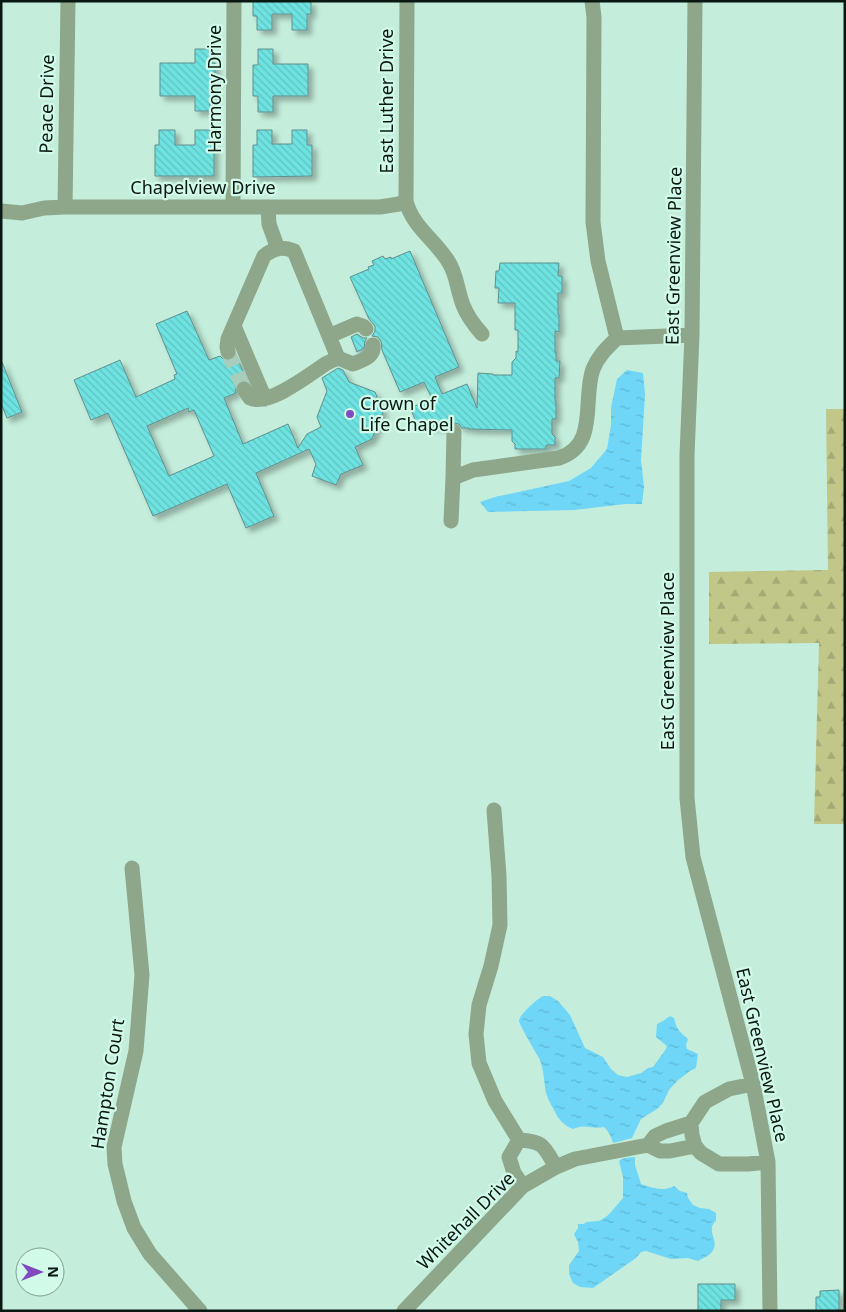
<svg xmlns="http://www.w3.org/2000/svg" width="846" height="1312" font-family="'Noto Sans',sans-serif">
<defs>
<pattern id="forest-firs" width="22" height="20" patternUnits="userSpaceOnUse" patternTransform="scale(1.25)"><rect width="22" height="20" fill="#c0c788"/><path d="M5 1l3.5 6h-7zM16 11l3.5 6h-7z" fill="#a4aa74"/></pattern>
<pattern id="water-ripples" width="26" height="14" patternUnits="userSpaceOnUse" patternTransform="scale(1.25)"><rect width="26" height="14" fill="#6fd6f7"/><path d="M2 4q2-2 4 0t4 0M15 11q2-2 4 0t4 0" fill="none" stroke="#5fb7d3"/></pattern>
<pattern id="building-back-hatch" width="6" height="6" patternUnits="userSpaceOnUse" patternTransform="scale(1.25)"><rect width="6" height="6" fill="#6ee3e1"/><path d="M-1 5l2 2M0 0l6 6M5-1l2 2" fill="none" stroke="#5ec2c0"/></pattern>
<filter id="shadow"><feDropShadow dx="4.5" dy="4.5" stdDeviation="2.5" flood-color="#0004"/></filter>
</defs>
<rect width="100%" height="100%" fill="#c4eddb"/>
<path fill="url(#forest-firs)" d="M826 409H845V824H814L819 643 709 644V572L828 570Z"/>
<path fill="url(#water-ripples)" d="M627 370 643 373 645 394 641 460 644 487 642 504H625L574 510 488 512 480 502 495 497 569 481 591 468 607 449 611 425V408L617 379Z
M543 996H550L558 1001 570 1015 585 1048 603 1057 611 1069 618 1075 627 1077 641 1073 648 1068 653 1067 666 1049 667 1046 656 1037 657 1024 663 1021 670 1016 674 1018C676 1028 680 1033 688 1039L686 1045 687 1049 698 1054 696 1068 690 1071 677 1081 669 1090 663 1103 657 1109 641 1119 632 1138 613 1143C611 1136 609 1132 604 1127 591 1130 588 1123 573 1129 563 1125 559 1120 554 1110 551 1105 548 1099 546 1093 544 1082 544 1069 539 1058 536 1053 519 1024 519 1021 519 1015 537 999 543 996Z
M635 1157V1165L641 1184C652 1188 663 1192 674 1186L680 1191 687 1193 688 1198 693 1205 700 1208 709 1209 716 1213V1220C715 1222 712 1225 712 1227 710 1237 721 1244 709 1255 706 1257 701 1259 698 1261L688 1258 671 1259 646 1251 641 1252 636 1258 593 1288 580 1287 573 1283 569 1274V1265L579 1251 578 1242 574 1234 578 1228V1224H583L587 1222 599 1221 607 1216 612 1211 623 1198V1177L619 1161 624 1158Z"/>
<path fill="url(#building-back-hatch)" stroke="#618e8d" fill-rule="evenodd" filter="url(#shadow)" d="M253 1H311V14H307V30H292V14H272V30H257V16H253Z
M195 49H210V63H215V96H210V111H195V96H160V63H195Z
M258 49H273V64H308V96H273V112H258V96H253V65H258Z
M159 130H175V145H195V130H210V145H214V176H155V145H159Z
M257 130H272V144H292V130H307V145H312V176L253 177V145H257Z
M410 251 459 367 435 377 442 394 467 384 477 408 478 373 493 374V375H512V362L516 358V351L518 352V330H515V303H498L499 288H495L496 271H499L500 263H559L558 276H562V293H558V315H559V332L555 331V352H556V361H560L559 378H555V402H556V419H552V434L555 437V445H546V449H515V444L512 441V430L469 429V428H462L459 424 455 423 450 424 446 427 424 426 419 423 415 419 410 408 432 399 424 382 400 392 382 350 381 341 378 337 372 336 375 331V326L369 319 350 277 369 269 368 267 374 265 372 261 383 256 385 259 391 257V259Z
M187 311 209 360 220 356 225 361H229L234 359 236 356 247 380H243L238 382 235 385 236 393 224 398 243 444 288 424 298 448 307 434 321 427 317 417 327 391 322 378 338 368 343 370 349 382 375 392 383 412 372 439 355 447 363 465 341 474 336 485 312 476 316 464 309 449 256 473 274 516 246 528 227 484 153 516 108 413 91 420 74 380 120 360 136 397 175 379 174 375 177 374 156 324ZM188 408 189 412 194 410 214 456 169 476 147 426Z
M357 334 363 338H367L365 341 364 348 357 352 351 337Z
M2 362 22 412 7 418 1 403Z
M698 1284H735V1300H721V1311H698Z
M839 1290V1311H816V1297H820V1291Z"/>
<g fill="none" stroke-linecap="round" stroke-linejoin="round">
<path stroke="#a8cdbd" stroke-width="15" stroke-dasharray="15 8" stroke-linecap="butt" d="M228 352 244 389"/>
<path stroke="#8ea68a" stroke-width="15" d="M407 1 406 201C412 226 435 240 448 261 457 274 457 290 463 305 467 316 474 325 482 334
M592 1 594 17 593 222 598 261 617 338 692 335
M695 1 692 335 687 455V798L693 857 753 1084 768 1162 770 1311
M65 207 68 1
M233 207 234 1
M268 207 269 224 278 249
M1 211 22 213 44 208 65 207H380L399 204 406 201
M234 326 265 399
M329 336 357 324 363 326 366 329
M228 352 227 347 228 339 264 256C274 248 282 246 294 251L338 358C334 360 328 362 324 365 309 375 268 407 250 398L244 389
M338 358 353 364C362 360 375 357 373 345
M453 478 454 432
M451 521 453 478 473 470 559 458C599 445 582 400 593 369 598 356 608 347 617 338
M494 810 499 876 500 925 491 966 479 1005 476 1034 479 1063 495 1101 519 1140C544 1141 544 1147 556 1167
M132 868 142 975 136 1051 114 1147 115 1164 124 1201 134 1228 150 1254 200 1311
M753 1084 729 1089 705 1102 691 1123 692 1135 695 1146 701 1153 719 1164H748L768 1162
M519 1140 509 1157 514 1173 523 1186
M648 1145 655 1136 666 1131 691 1123
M404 1311 518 1191 523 1186 556 1167 575 1159 648 1145 660 1151H670L695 1146"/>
</g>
<circle fill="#814ac1" stroke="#d1fae9" stroke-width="2" cx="350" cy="414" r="5"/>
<g text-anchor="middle" stroke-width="4.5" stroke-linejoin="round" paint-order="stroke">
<g font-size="18" fill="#091812" stroke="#d1fae9">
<text transform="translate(215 89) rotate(-90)" y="6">Harmony Drive</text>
<text transform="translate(387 101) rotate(-90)" y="6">East Luther Drive</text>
<text transform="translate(47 104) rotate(-89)" y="6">Peace Drive</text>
<text x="203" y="194">Chapelview Drive</text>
<text transform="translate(674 256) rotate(-89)" y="6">East Greenview Place</text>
<text transform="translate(668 661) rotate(-90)" y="6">East Greenview Place</text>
<text transform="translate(762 1055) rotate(77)" y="6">East Greenview Place</text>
<text transform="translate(108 1084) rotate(-81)" y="6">Hampton Court</text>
<text transform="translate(466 1221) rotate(-45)" y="6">Whitehall Drive</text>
</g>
<g font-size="18" fill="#091812" stroke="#d1fae9" text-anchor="start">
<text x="360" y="410">Crown of<tspan x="360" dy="21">Life Chapel</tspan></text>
</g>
</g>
<rect width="846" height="1312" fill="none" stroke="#091812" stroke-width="5"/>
<g transform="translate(40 1272) rotate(90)"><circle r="24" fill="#d1fae9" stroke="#81a093"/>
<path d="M0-4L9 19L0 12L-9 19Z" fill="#814ac1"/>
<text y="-8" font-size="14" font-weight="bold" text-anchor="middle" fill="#091812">N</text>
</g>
</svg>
